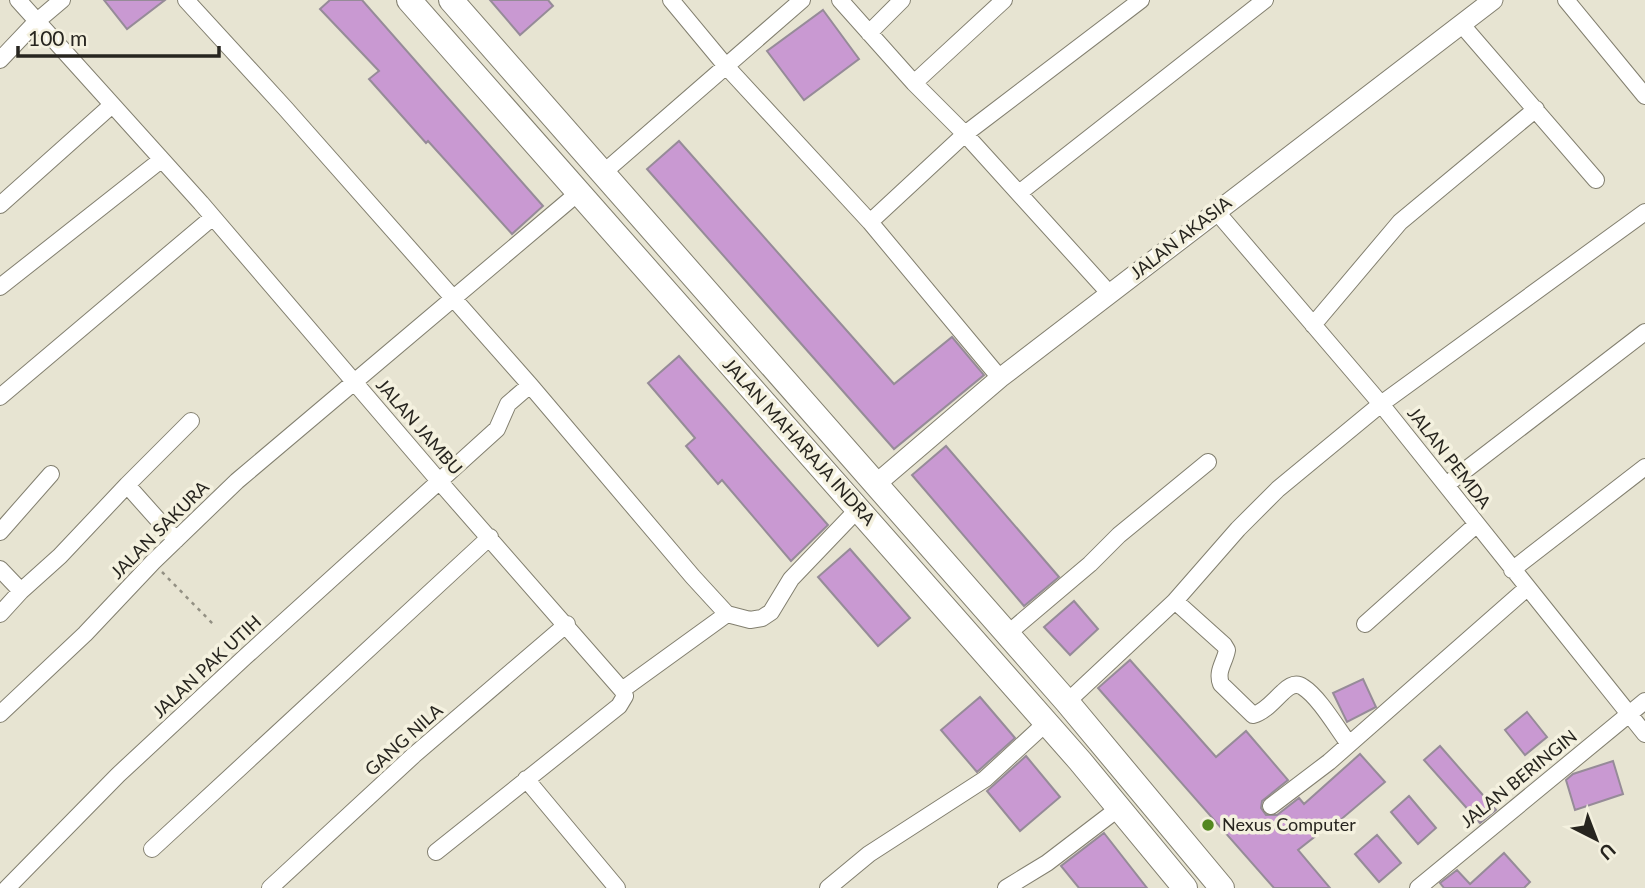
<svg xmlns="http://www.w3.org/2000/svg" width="1645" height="888" font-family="Lato,sans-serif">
<rect width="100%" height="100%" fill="#e7e4d2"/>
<path fill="#c999d2" stroke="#968b98" stroke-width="2" d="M104 0H165L127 29Z
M330 0H362L543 206 512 234 428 141 426 143 369 79 379 71 320 9Z
M490 0H548L553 6 520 35Z
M823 10 859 59 804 100 767 51Z
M679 141 894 384 952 337 984 375 894 449 647 169Z
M679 356 828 525 791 561 722 480 718 484 686 446 695 438 648 383Z
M946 446 1059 577 1024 606 912 475Z
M850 549 910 618 878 646 818 577Z
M1074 601 1098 629 1070 655 1044 627Z
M1130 660 1216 757 1246 731 1288 780 1262 801 1261 808 1266 815H1277L1299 798 1304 804 1360 754 1385 782 1338 822 1336 820 1298 850 1330 888H1274L1098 688Z
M1363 679 1376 707 1347 722 1333 693Z
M980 697 1015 738 977 772 941 730Z
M1527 712 1547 737 1525 755 1505 730Z
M1440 746 1496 810 1480 823 1424 760Z
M1026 756 1060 797 1020 831 987 791Z
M1613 761 1623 794 1575 810 1566 780 1573 774Z
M1409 796 1436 828 1418 844 1391 812Z
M1104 833 1147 888H1079L1061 866Z
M1377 835 1401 863 1379 882 1355 854Z
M1504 853 1530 882 1524 888H1444L1440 883 1457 870 1470 884Z"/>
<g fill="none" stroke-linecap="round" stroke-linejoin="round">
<g stroke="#827f6f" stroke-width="18">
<path id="minor" d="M18 0 201 203 439 481 622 690 625 696 619 706 436 852
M186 0 285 108 530 385 693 577 727 614 750 620 762 618 771 612 791 579 858 509
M671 0 725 65 870 222 1000 378
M840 0 914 83 965 134 1110 294
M1566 0 1645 96
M1462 25 1596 180
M869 33 902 0
M0 60 36 22 62 0
M914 83 1004 0
M603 173 802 0
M1019 193 1265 0
M0 205 112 105
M1216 211 1381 404 1645 734
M870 222 965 134 1141 0
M0 287 161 160
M1313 325 1400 222 1536 109
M0 397 213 217
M127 485 191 421
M1446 485 1645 332
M0 532 51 474
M0 569 21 591 60 556 127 485 176 540
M1512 570 1645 467
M1175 601 1224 645 1227 650C1225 662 1216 671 1221 684L1253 715C1265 712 1274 700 1283 692 1289 686 1296 682 1303 687 1319 697 1337 728 1349 744
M0 614 21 591
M1365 624 1477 524
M1006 635 1090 564 1119 535 1208 462
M622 690 727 614
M1067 702 1175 601 1238 529 1278 489 1381 404 1645 212
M0 714 85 634 153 562 237 481 578 193
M526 779 617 888
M1271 806 1329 762 1527 588
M152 849 490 537
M7 888 118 775 245 657 497 429 508 404 530 385
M270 888 414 755 567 624
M828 888 869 854 985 779 1046 723
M1006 888 1047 863 1119 808
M1418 888 1645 701"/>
</g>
<g stroke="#827f6f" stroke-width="21">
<path id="tertiary" d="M876 484 1000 378 1493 0"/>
</g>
<g stroke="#827f6f" stroke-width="26">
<path id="trunk" d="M409 0 1080 761 1185 888
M451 0 1067 702 1222 888"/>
</g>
<path stroke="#939083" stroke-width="2.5" stroke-dasharray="3.5 5" stroke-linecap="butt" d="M162 572 214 625"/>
<use href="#minor" stroke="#fff" stroke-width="16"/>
<use href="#tertiary" stroke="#fff" stroke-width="19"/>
<use href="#trunk" stroke="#fff" stroke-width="24"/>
</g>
<circle fill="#538820" stroke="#f4f1df" stroke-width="2.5" cx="1208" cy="825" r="7"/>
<g text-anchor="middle" stroke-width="7" stroke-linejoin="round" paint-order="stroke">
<g font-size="18" fill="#27251f" stroke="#f4f1df">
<text transform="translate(1181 238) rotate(-38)" y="6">JALAN AKASIA</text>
<text transform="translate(419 427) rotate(49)" y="6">JALAN JAMBU</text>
<text transform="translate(799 442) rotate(48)" y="6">JALAN MAHARAJA INDRA</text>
<text transform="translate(1449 458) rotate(52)" y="6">JALAN PEMDA</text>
<text transform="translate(160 530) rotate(-45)" y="6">JALAN SAKURA</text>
<text transform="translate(207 667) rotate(-43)" y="6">JALAN PAK UTIH</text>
<text transform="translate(404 740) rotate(-42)" y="6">GANG NILA</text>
<text transform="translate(1519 779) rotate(-39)" y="6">JALAN BERINGIN</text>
</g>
<g font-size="18" fill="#27251f" stroke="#f4f1df" text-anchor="start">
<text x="1222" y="831">Nexus Computer</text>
</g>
</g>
<g transform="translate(1596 839) rotate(138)" stroke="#f4f1df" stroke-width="5" paint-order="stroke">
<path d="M0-5L12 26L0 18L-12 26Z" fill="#27251f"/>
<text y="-10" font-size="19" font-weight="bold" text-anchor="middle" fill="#27251f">U</text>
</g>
<path d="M18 46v10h201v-10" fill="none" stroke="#27251f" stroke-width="3.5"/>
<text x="28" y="46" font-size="21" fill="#27251f" stroke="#f4f1df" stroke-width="5" paint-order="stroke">100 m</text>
</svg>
